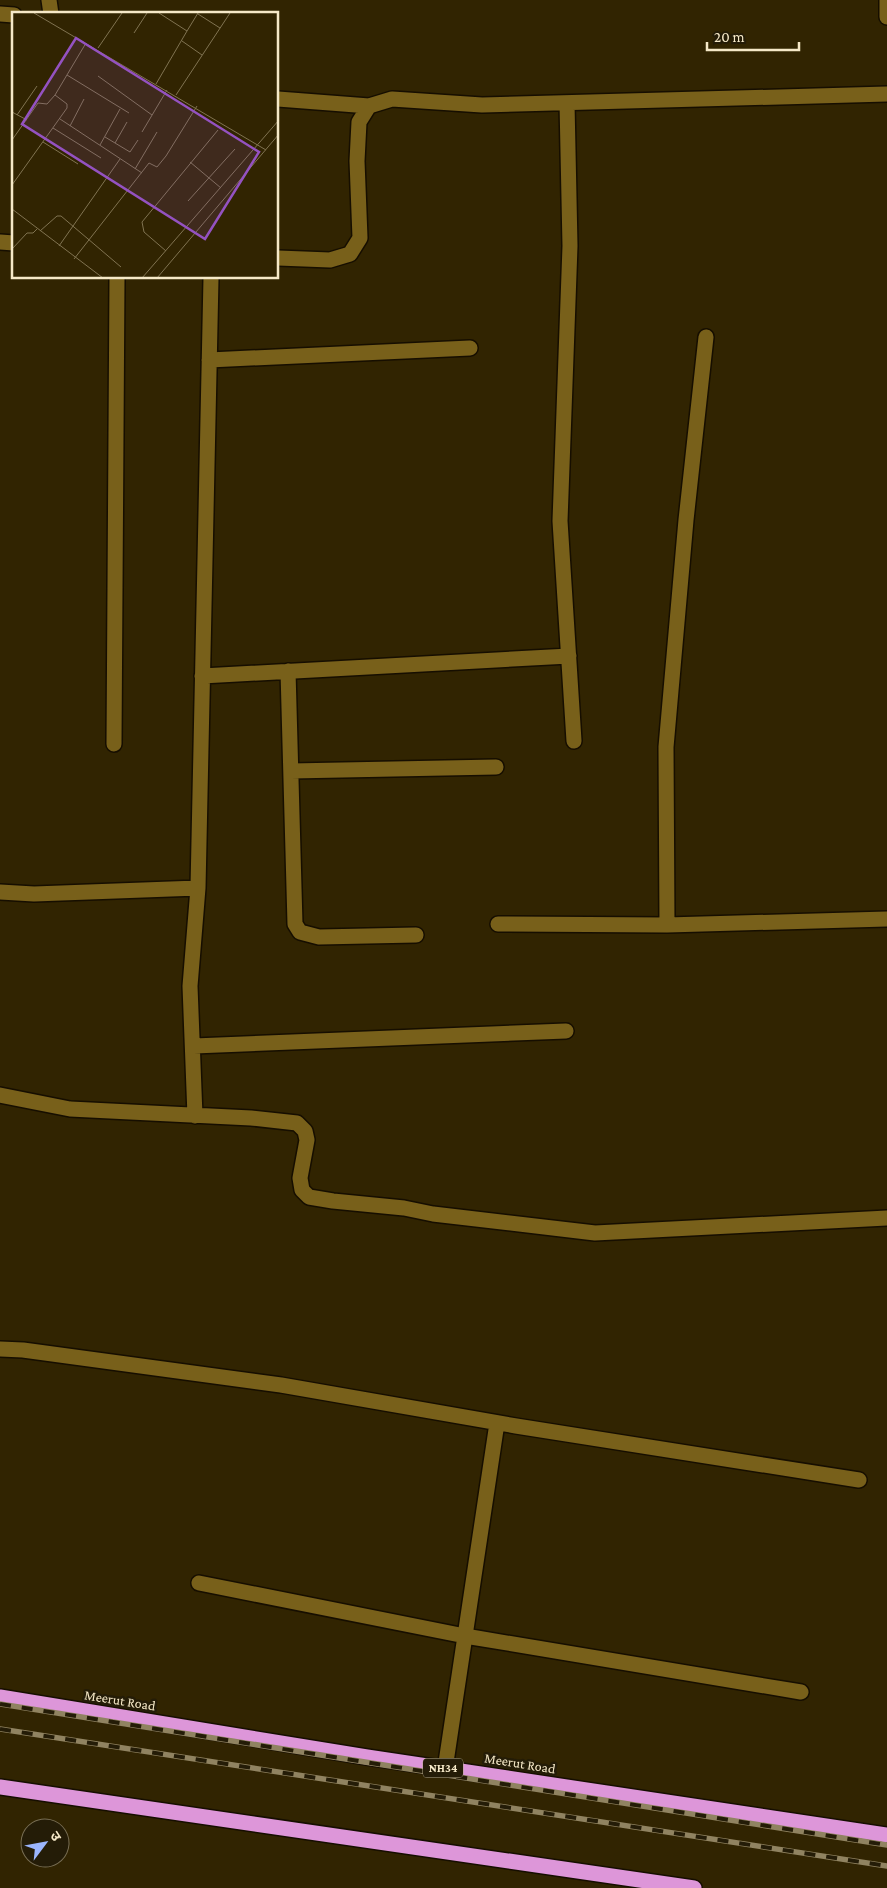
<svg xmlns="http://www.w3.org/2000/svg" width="887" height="1888" font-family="'Crimson Pro','Noto Sans Devanagari',serif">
<rect width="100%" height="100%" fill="#312401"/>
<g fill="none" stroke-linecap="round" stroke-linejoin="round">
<g stroke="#160e00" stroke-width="18">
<path id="street" d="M49 0 51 14
M0 14 14 15
M278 99 369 106
M567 103 570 246 560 521 574 741
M0 242 14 243
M278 258 330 260 350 254 360 238 357 161 359 122 369 106 392 99 482 105 887 94
M209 360 470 348
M288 671 295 924 300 932 319 937 416 935
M202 676 569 656
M114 744 117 278
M291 771 496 767
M0 892 34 894 198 888
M498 924 667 925 887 919
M667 925 666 747 686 520 706 337
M194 1046 566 1031
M0 1095 70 1109 251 1118 297 1123 305 1131 307 1140 300 1178 302 1190 309 1197 333 1201 404 1208 433 1214 595 1233 887 1218
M195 1116 190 986 198 888 211 278
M0 1349 23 1350 281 1385 516 1426 859 1480
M199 1583 465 1636 801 1692
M445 1769 497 1423"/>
</g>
<g stroke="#160e00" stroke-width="18">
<path id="secondary" d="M887 0V17"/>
</g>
<g stroke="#160e00" stroke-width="18">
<path id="highway" d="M0 1697 367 1757 887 1835
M0 1787 694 1888"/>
</g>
<use href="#street" stroke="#78601a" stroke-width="15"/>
<use href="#secondary" stroke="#78601a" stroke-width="15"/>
<use href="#highway" stroke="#dd96d9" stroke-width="15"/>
<g stroke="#908361" stroke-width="5.5">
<path id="rail" d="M0 1704 887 1845
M0 1729 887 1866"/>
</g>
<use href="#rail" stroke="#241c07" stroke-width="4" stroke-dasharray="11" stroke-linecap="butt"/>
</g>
<g text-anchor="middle" stroke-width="5" stroke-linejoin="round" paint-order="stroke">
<rect fill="#241c07" stroke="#b7ac8e" stroke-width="1" x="423" y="1758.5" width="40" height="19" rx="4"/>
<g font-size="12" font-weight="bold" fill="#f6e9c8">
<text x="443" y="1772">NH34</text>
</g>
<g font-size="14" fill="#f6e9c8" stroke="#241c07">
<text transform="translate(120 1700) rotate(9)" y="5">Meerut Road</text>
<text transform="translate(520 1763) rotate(9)" y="5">Meerut Road</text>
</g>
</g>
<g transform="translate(12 12)">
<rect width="266" height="266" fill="#312401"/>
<path fill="none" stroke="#807351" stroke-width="1" d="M22 1 254 138M186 2 208 16M175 19 186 1M122 21 135 1M170 29 190 43M86 36 110 1M55 63 117 101M86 64 140 103M144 72 175 19 147 1M164 83 218 1M0 100 15 108M5 103 25 74M48 107 130 161M58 114 72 87M41 116 89 146M130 120 155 78M93 125 118 140 126 128M0 128 26 91 35 92 43 83M31 130 66 152M103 131 115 110M88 133 108 97M178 150 209 176M123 157 145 120M0 173 55 96V92L43 83 74 31M176 189 223 137M0 197 91 266M28 219 45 204H49L109 255M47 234 108 147M0 237 15 221H21L25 217M154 239 132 220 130 210 206 118M62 247 137 151 145 155 154 144 185 94M130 266 267 108M145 266 267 122"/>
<path fill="#9452c1" fill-opacity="0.15" stroke="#9452c1" stroke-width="2.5" d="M64 26 247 140 193 227 10 112Z"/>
<rect width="266" height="266" fill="none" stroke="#f6e9c8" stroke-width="2.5"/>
</g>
<g transform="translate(45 1843) rotate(58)"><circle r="24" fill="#241c07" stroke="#786e54"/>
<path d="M0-4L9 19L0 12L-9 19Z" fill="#9bb5fd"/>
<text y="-8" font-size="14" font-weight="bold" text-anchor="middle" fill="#f6e9c8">उ</text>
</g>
<path d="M707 42v8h92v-8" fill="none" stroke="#f6e9c8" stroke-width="2.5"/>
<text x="714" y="42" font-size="15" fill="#f6e9c8" stroke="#241c07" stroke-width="4" paint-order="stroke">20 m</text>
</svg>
